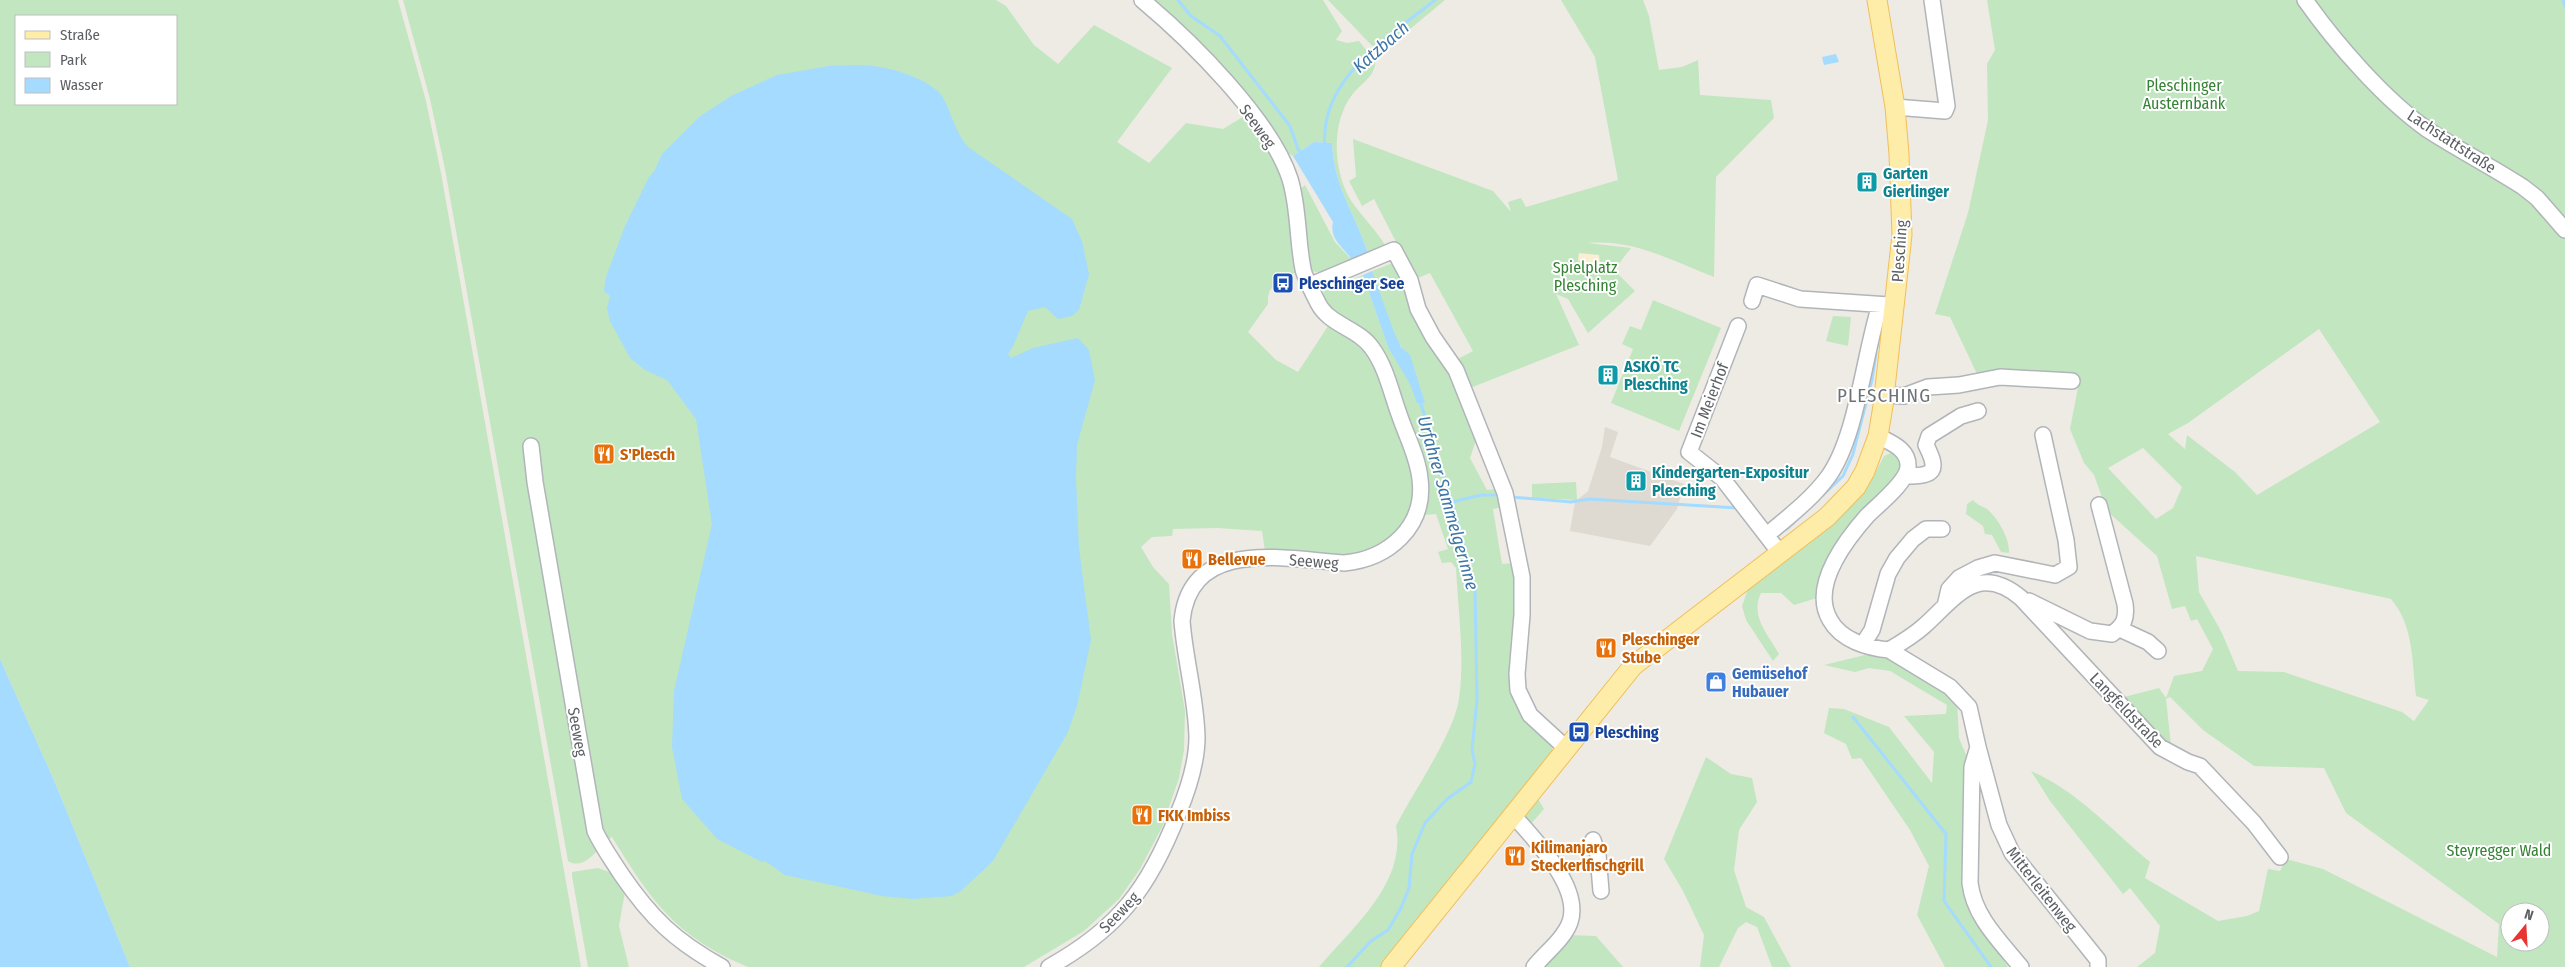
<svg xmlns="http://www.w3.org/2000/svg" width="2565" height="967" font-family="'Fira Sans Condensed',sans-serif">
<rect width="100%" height="100%" fill="#eeebe4"/>
<path fill="#dedad2" d="M1605 427 1618 432 1610 457 1684 484 1677 509 1650 546 1570 531 1575 502 1588 491 1602 447Z"/>
<path fill="#c2e6c0" fill-rule="evenodd" d="M0 0H398L426 101 441 173 581 967H130L56 785 0 659ZM16 16H176V104H16Z
M403 0H996L1006 6 1034 45 1058 64 1094 25 1172 68 1117 142 1149 163 1186 123 1223 129 1246 115 1274 158 1290 207 1296 269 1295 273 1277 279 1279 284C1268 288 1268 294 1268 304L1248 332 1276 360 1298 372 1330 323 1372 354 1411 468 1414 485 1408 519 1389 544 1351 559 1265 551 1262 531 1217 528 1173 529 1172 536 1152 537 1141 547 1153 567 1169 584 1172 634 1185 711 1184 750 1179 778 1162 827 1140 869 1119 899 1084 931 1024 967H748C675 936 652 902 612 837 599 845 586 872 568 861L445 169 430 99Z
M1149 0H1323L1342 31 1336 40 1347 43 1359 41 1375 61C1377 75 1360 84 1352 95 1331 122 1333 170 1350 199 1360 215 1375 228 1385 245L1368 253C1355 213 1334 188 1332 143L1314 142 1293 156 1283 150Z
M1328 0H1445L1380 54Z
M1561 0H1643L1649 16 1659 70 1682 67 1698 60 1700 95 1771 100 1774 118 1716 177 1714 277C1673 261 1634 239 1588 243L1631 248 1614 270 1635 291 1588 333 1568 299 1556 294 1579 345 1470 388 1456 360 1473 351 1430 273 1415 279 1374 199 1362 206 1349 181 1356 177 1353 139 1493 191 1511 212 1508 202 1521 198 1526 207 1618 180 1595 57Z
M1987 0H2301L2372 86 2516 187 2565 236V967H2137L2155 953 2160 926 2130 888 2123 894 2050 801 2031 771C2076 790 2113 831 2150 862L2145 878 2218 921 2247 916 2259 911 2268 869 2280 871 2286 859 2323 869 2497 957 2499 924 2346 813 2324 768 2254 766 2203 730 2170 697 2166 699 2171 745 2163 741 2122 701 2124 697 2159 688 2166 698 2174 676 2202 671 2213 649 2197 619 2191 621 2185 606 2172 609 2157 556 2107 511 2094 475 2084 463 2070 429 2080 377 2038 374H1977L1950 317 1935 314 1968 213 1988 120 1987 64 1995 50ZM2319 329 2380 422 2257 495 2235 472 2187 435 2185 449 2168 434 2188 423ZM2143 448 2182 487 2173 508 2156 519 2108 468ZM2196 556 2391 599C2414 626 2412 662 2416 696L2429 700 2414 721 2402 712 2284 672 2238 671 2222 633 2199 592ZM2510 912H2540V942H2510Z
M2311 0H2565V226L2439 133 2381 85Z
M1305 185 1335 242 1352 260 1324 273 1310 271C1304 244 1305 216 1300 189Z
M1393 263 1444 362 1480 442 1475 443 1470 458 1487 490 1496 489 1503 507 1493 509 1502 564 1513 563 1517 579 1512 669 1551 744 1553 753 1532 782 1382 967H1319C1352 928 1407 883 1396 826 1413 792 1454 734 1459 699 1465 656 1458 610 1456 568L1451 562 1442 563 1438 552 1448 549 1436 514 1424 515 1422 510 1390 382 1322 298 1324 291 1363 275 1388 347 1410 355C1390 342 1379 293 1372 271Z
M1653 300 1721 328 1679 431 1611 403 1633 349 1622 344 1630 326 1641 330Z
M1833 316 1851 317 1848 346 1826 341Z
M1891 453 1901 458 1903 468 1822 575 1817 598 1794 605 1781 593H1761C1750 616 1767 633 1779 654L1773 661 1746 620 1742 606 1748 589 1851 506 1872 479 1884 456Z
M1576 482 1577 500 1532 498V484Z
M1973 500C1977 505 1982 506 1987 509 1998 518 2010 539 2009 553L2001 552 1992 535 1985 534 1983 526 1966 514 1967 504Z
M1865 655 1893 660 1957 701 1959 738 1969 762 1968 905 2008 967H1945L1917 915 1929 866 1910 830 1861 758 1852 759 1846 744 1824 733 1829 708 1844 709 1889 727 1932 783 1934 752 1904 716 1946 714 1947 705 1890 671 1869 668 1855 672 1824 665Z
M1706 757 1731 774 1752 778 1757 802 1739 830 1734 870 1746 907 1764 917 1791 967H1772L1757 927 1746 922 1738 928 1719 967H1700L1704 935 1683 891 1664 859Z
M1538 799 1544 809 1529 826 1522 818Z
M598 868 615 874 626 886 619 926 629 967H588L572 876V872Z
M1567 935 1596 936 1623 967H1540Z"/>
<path fill="#faefd3" d="M1579 253 1599 255 1600 263 1596 265 1578 261Z"/>
<path fill="#a4dbfe" d="M1836 54 1839 62 1824 65 1822 57Z
M829 66C845 66 863 64 879 67 896 69 932 81 942 96 952 112 954 131 968 147L1072 219 1082 241 1089 274 1079 310 1072 316 1058 319 1045 307 1028 311C1021 325 1017 341 1008 354L1011 358 1033 348 1078 338 1089 350 1095 380 1077 445 1076 480 1079 548 1091 640 1077 706 1068 732 993 861 961 891 952 896 913 899 882 896 785 875 765 861 762 862 717 839 682 799 672 747 674 691 712 524 696 419 667 380 645 370 630 358 610 321 607 308 610 296 604 291 606 277 625 226 649 177 655 170 662 154 699 117 731 96 777 75Z
M1314 142 1332 143C1334 188 1355 213 1368 253L1352 260C1343 246 1329 240 1333 222L1293 156Z
M1372 271 1394 332 1401 347 1410 355 1425 403H1417L1410 384 1388 347 1363 275Z
M0 659 56 785 130 967H0Z"/>
<g fill="none" stroke-linecap="round" stroke-linejoin="round">
<path stroke="#a4dbfe" stroke-width="3" d="M1178 0 1191 16 1220 36 1290 126 1298 149 1302 155
M2563 0 2565 6
M1325 146C1319 78 1389 37 1435 0
M1511 497 1571 502 1589 499 1738 508
M1452 502 1481 495H1498
M1787 529 1843 476 1853 454 1872 380 1876 353
M1853 717 1946 834 1944 901 1991 967
M1347 967 1371 941 1388 930 1401 908 1409 888 1412 854 1425 823 1447 799 1471 782 1475 764 1472 750 1477 699 1475 589 1452 502 1420 401"/>
<g stroke="#b1b5b9" stroke-width="18">
<path id="minor" d="M2305 0C2336 44 2385 100 2428 130 2459 150 2492 167 2523 187L2537 198 2565 230
M1895 107 1945 111 1947 106 1932 0
M1311 285 1394 250 1410 280 1418 309 1433 337 1456 370 1505 493 1522 577V615L1517 674 1518 690 1530 715 1566 748
M1752 301 1757 285 1800 299 1889 305
M1738 326 1689 452 1722 478 1780 553
M1884 395 1904 396 1928 387 1959 385 2000 377 2072 381
M1878 436C1891 443 1909 449 1908 467 1907 482 1878 505 1867 516 1845 541 1810 586 1830 620 1841 640 1867 648 1889 650 1901 643 1913 636 1924 626 1956 597 1978 562 2021 598L2160 747 2188 762 2200 766 2254 823 2280 857
M531 446 535 482 595 831C602 846 612 860 621 874 651 918 675 941 722 967
M1906 476C1935 476 1939 471 1926 445L1929 436 1961 416 1978 411
M1767 535C1788 517 1811 500 1828 477 1857 437 1864 354 1880 305
M2029 601 2090 631 2112 634C2124 625 2127 619 2125 604L2099 505
M1945 606 1949 589 1959 578 1978 568 1995 563 2055 575 2069 567 2066 540 2043 435
M2120 629 2148 642 2158 651
M1863 644 1872 630 1888 574 1897 558 1913 539 1926 529H1942
M1889 650 1950 687 1969 707 1978 747 1972 767 1970 883C1974 917 2000 941 2021 967
M1978 747 1999 825 2012 853 2098 960V967
M1513 815C1534 839 1582 887 1570 922 1564 939 1545 953 1534 967
M1593 840 1598 855 1601 891
M1049 967C1119 928 1149 888 1178 814 1188 790 1197 764 1197 737 1196 697 1185 660 1182 621 1190 537 1286 559 1344 563 1388 559 1426 527 1420 479 1418 457 1406 435 1399 414 1391 392 1386 367 1372 348 1358 328 1329 325 1318 303 1314 295 1304 276 1303 269 1297 239 1299 208 1290 179 1271 120 1190 40 1142 0"/>
</g>
<g stroke="#f0bf5b" stroke-width="21">
<path id="major" d="M1391 967 1633 666 1827 517 1856 487 1865 471 1878 436 1883 406 1902 235 1899 154 1895 107 1877 0"/>
</g>
<use href="#minor" stroke="#fff" stroke-width="15"/>
<use href="#major" stroke="#feeca9" stroke-width="19"/>
</g>
<defs>
<g id="building-square" transform="scale(1.125)"><rect x="-9" y="-9" width="18" height="18" rx="4" fill="#0f9aa8" stroke="#fff"/><path d="M-4-6H4V6H1V3H-1V6H-4ZM-2.5-4.3h1.7v1.8h-1.7ZM.8-4.3h1.7v1.8H.8ZM-2.5-1h1.7V.8h-1.7ZM.8-1h1.7V.8H.8Z" fill="#fff"/></g>
<g id="bus-square" transform="scale(1.125)"><rect x="-9" y="-9" width="18" height="18" rx="4" fill="#1a4fb4" stroke="#fff"/><path d="M-5-6H5V4H4V6H2V4H-2V6H-4V4H-5ZM-3.5-4V0h7V-4ZM-3.5 1.2v1.5H-2V1.2ZM2 1.2v1.5H3.5V1.2Z" fill="#fff"/></g>
<g id="restaurant-square" transform="scale(1.125)"><rect x="-9" y="-9" width="18" height="18" rx="4" fill="#e8710a" stroke="#fff"/><path d="M-5-6h1v4h1v-4h1v4h1v-4h1v5L-1.5 .5V6h-2V.5L-5-1ZM5-6V6H3V1.5H1.5Q1.5-4 5-6Z" fill="#fff"/></g>
<g id="shop-square" transform="scale(1.125)"><rect x="-9" y="-9" width="18" height="18" rx="4" fill="#3f7fe0" stroke="#fff"/><path d="M-5-2.5h2.3a2.7 3.5 0 0 1 5.4 0H5L5.5 6h-11ZM-1.5-2.5h3a1.5 2.3 0 0 0-3 0Z" fill="#fff"/></g>
</defs>
<g fill-rule="evenodd">
<use href="#building-square" x="1867" y="182"/>
<use href="#bus-square" x="1283" y="283"/>
<use href="#building-square" x="1608" y="375"/>
<use href="#restaurant-square" x="604" y="454"/>
<use href="#building-square" x="1636" y="481"/>
<use href="#restaurant-square" x="1192" y="559"/>
<use href="#restaurant-square" x="1606" y="648"/>
<use href="#shop-square" x="1716" y="682"/>
<use href="#bus-square" x="1579" y="732"/>
<use href="#restaurant-square" x="1142" y="815"/>
<use href="#restaurant-square" x="1515" y="856"/>
</g>
<g text-anchor="middle" stroke-width="4" stroke-linejoin="round" paint-order="stroke">
<g font-size="16" fill="#358235" stroke="#fff">
<text x="2184" y="91">Pleschinger<tspan x="2184" dy="18">Austernbank</tspan></text>
<text x="1585" y="273">Spielplatz<tspan x="1585" dy="18">Plesching</tspan></text>
<text x="2499" y="856">Steyregger Wald</text>
</g>
<g font-size="16" fill="#5c6064" stroke="#fff">
<text transform="translate(1258 126) rotate(54)" y="6">Seeweg</text>
<text transform="translate(2452 141) rotate(33)" y="6">Lachstattstraße</text>
<text transform="translate(1899 251) rotate(-86)" y="6">Plesching</text>
<text transform="translate(1709 400) rotate(-69)" y="6">Im Meierhof</text>
<text transform="translate(1314 561) rotate(4)" y="6">Seeweg</text>
<text transform="translate(2127 710) rotate(46)" y="6">Langfeldstraße</text>
<text transform="translate(578 732) rotate(80)" y="6">Seeweg</text>
<text transform="translate(2042 889) rotate(52)" y="6">Mitterleitenweg</text>
<text transform="translate(1119 912) rotate(-46)" y="6">Seeweg</text>
</g>
<g font-size="16" font-weight="bold" fill="#0d838f" stroke="#fff" text-anchor="start">
<text x="1883" y="179">Garten<tspan x="1883" dy="18">Gierlinger</tspan></text>
<text x="1624" y="372">ASKÖ TC<tspan x="1624" dy="18">Plesching</tspan></text>
<text x="1652" y="478">Kindergarten-Expositur<tspan x="1652" dy="18">Plesching</tspan></text>
</g>
<g font-size="16" font-weight="bold" fill="#164399" stroke="#fff" text-anchor="start">
<text x="1299" y="289">Pleschinger See</text>
<text x="1595" y="738">Plesching</text>
</g>
<g font-size="16" font-weight="bold" fill="#c56008" stroke="#fff" text-anchor="start">
<text x="620" y="460">S'Plesch</text>
<text x="1208" y="565">Bellevue</text>
<text x="1622" y="645">Pleschinger<tspan x="1622" dy="18">Stube</tspan></text>
<text x="1158" y="821">FKK Imbiss</text>
<text x="1531" y="853">Kilimanjaro<tspan x="1531" dy="18">Steckerlfischgrill</tspan></text>
</g>
<g font-size="16" font-weight="bold" fill="#366cbe" stroke="#fff" text-anchor="start">
<text x="1732" y="679">Gemüsehof<tspan x="1732" dy="18">Hubauer</tspan></text>
</g>
<g font-size="18" font-style="italic" fill="#3e77a7" stroke="#fff">
<text transform="translate(1381 47) rotate(-41)" y="6">Katzbach</text>
<text transform="translate(1448 503) rotate(74)" y="6">Urfahrer Sammelgerinne</text>
</g>
<g font-size="19" letter-spacing="1" fill="#6d7276" stroke="#fff">
<text x="1884" y="402">PLESCHING</text>
</g>
</g>
<rect x="15" y="15" width="162" height="90" fill="#ffffff" stroke="#bebfc1"/>
<rect x="25" y="31" width="25" height="8" fill="#feeca9" stroke="#bebfc1"/>
<text x="60" y="40" font-size="15" fill="#5c6064">Straße</text>
<rect x="25" y="52" width="25" height="15" fill="#c2e6c0" stroke="#bebfc1"/>
<text x="60" y="65" font-size="15" fill="#5c6064">Park</text>
<rect x="25" y="78" width="25" height="15" fill="#a4dbfe" stroke="#bebfc1"/>
<text x="60" y="90" font-size="15" fill="#5c6064">Wasser</text>
<g transform="translate(2525 927) rotate(18)"><circle r="24" fill="#ffffff" stroke="#bebfc1"/>
<path d="M0-4L9 19L0 12L-9 19Z" fill="#e73631"/>
<text y="-8" font-size="14" font-weight="bold" text-anchor="middle" fill="#5c6064">N</text>
</g>
</svg>
